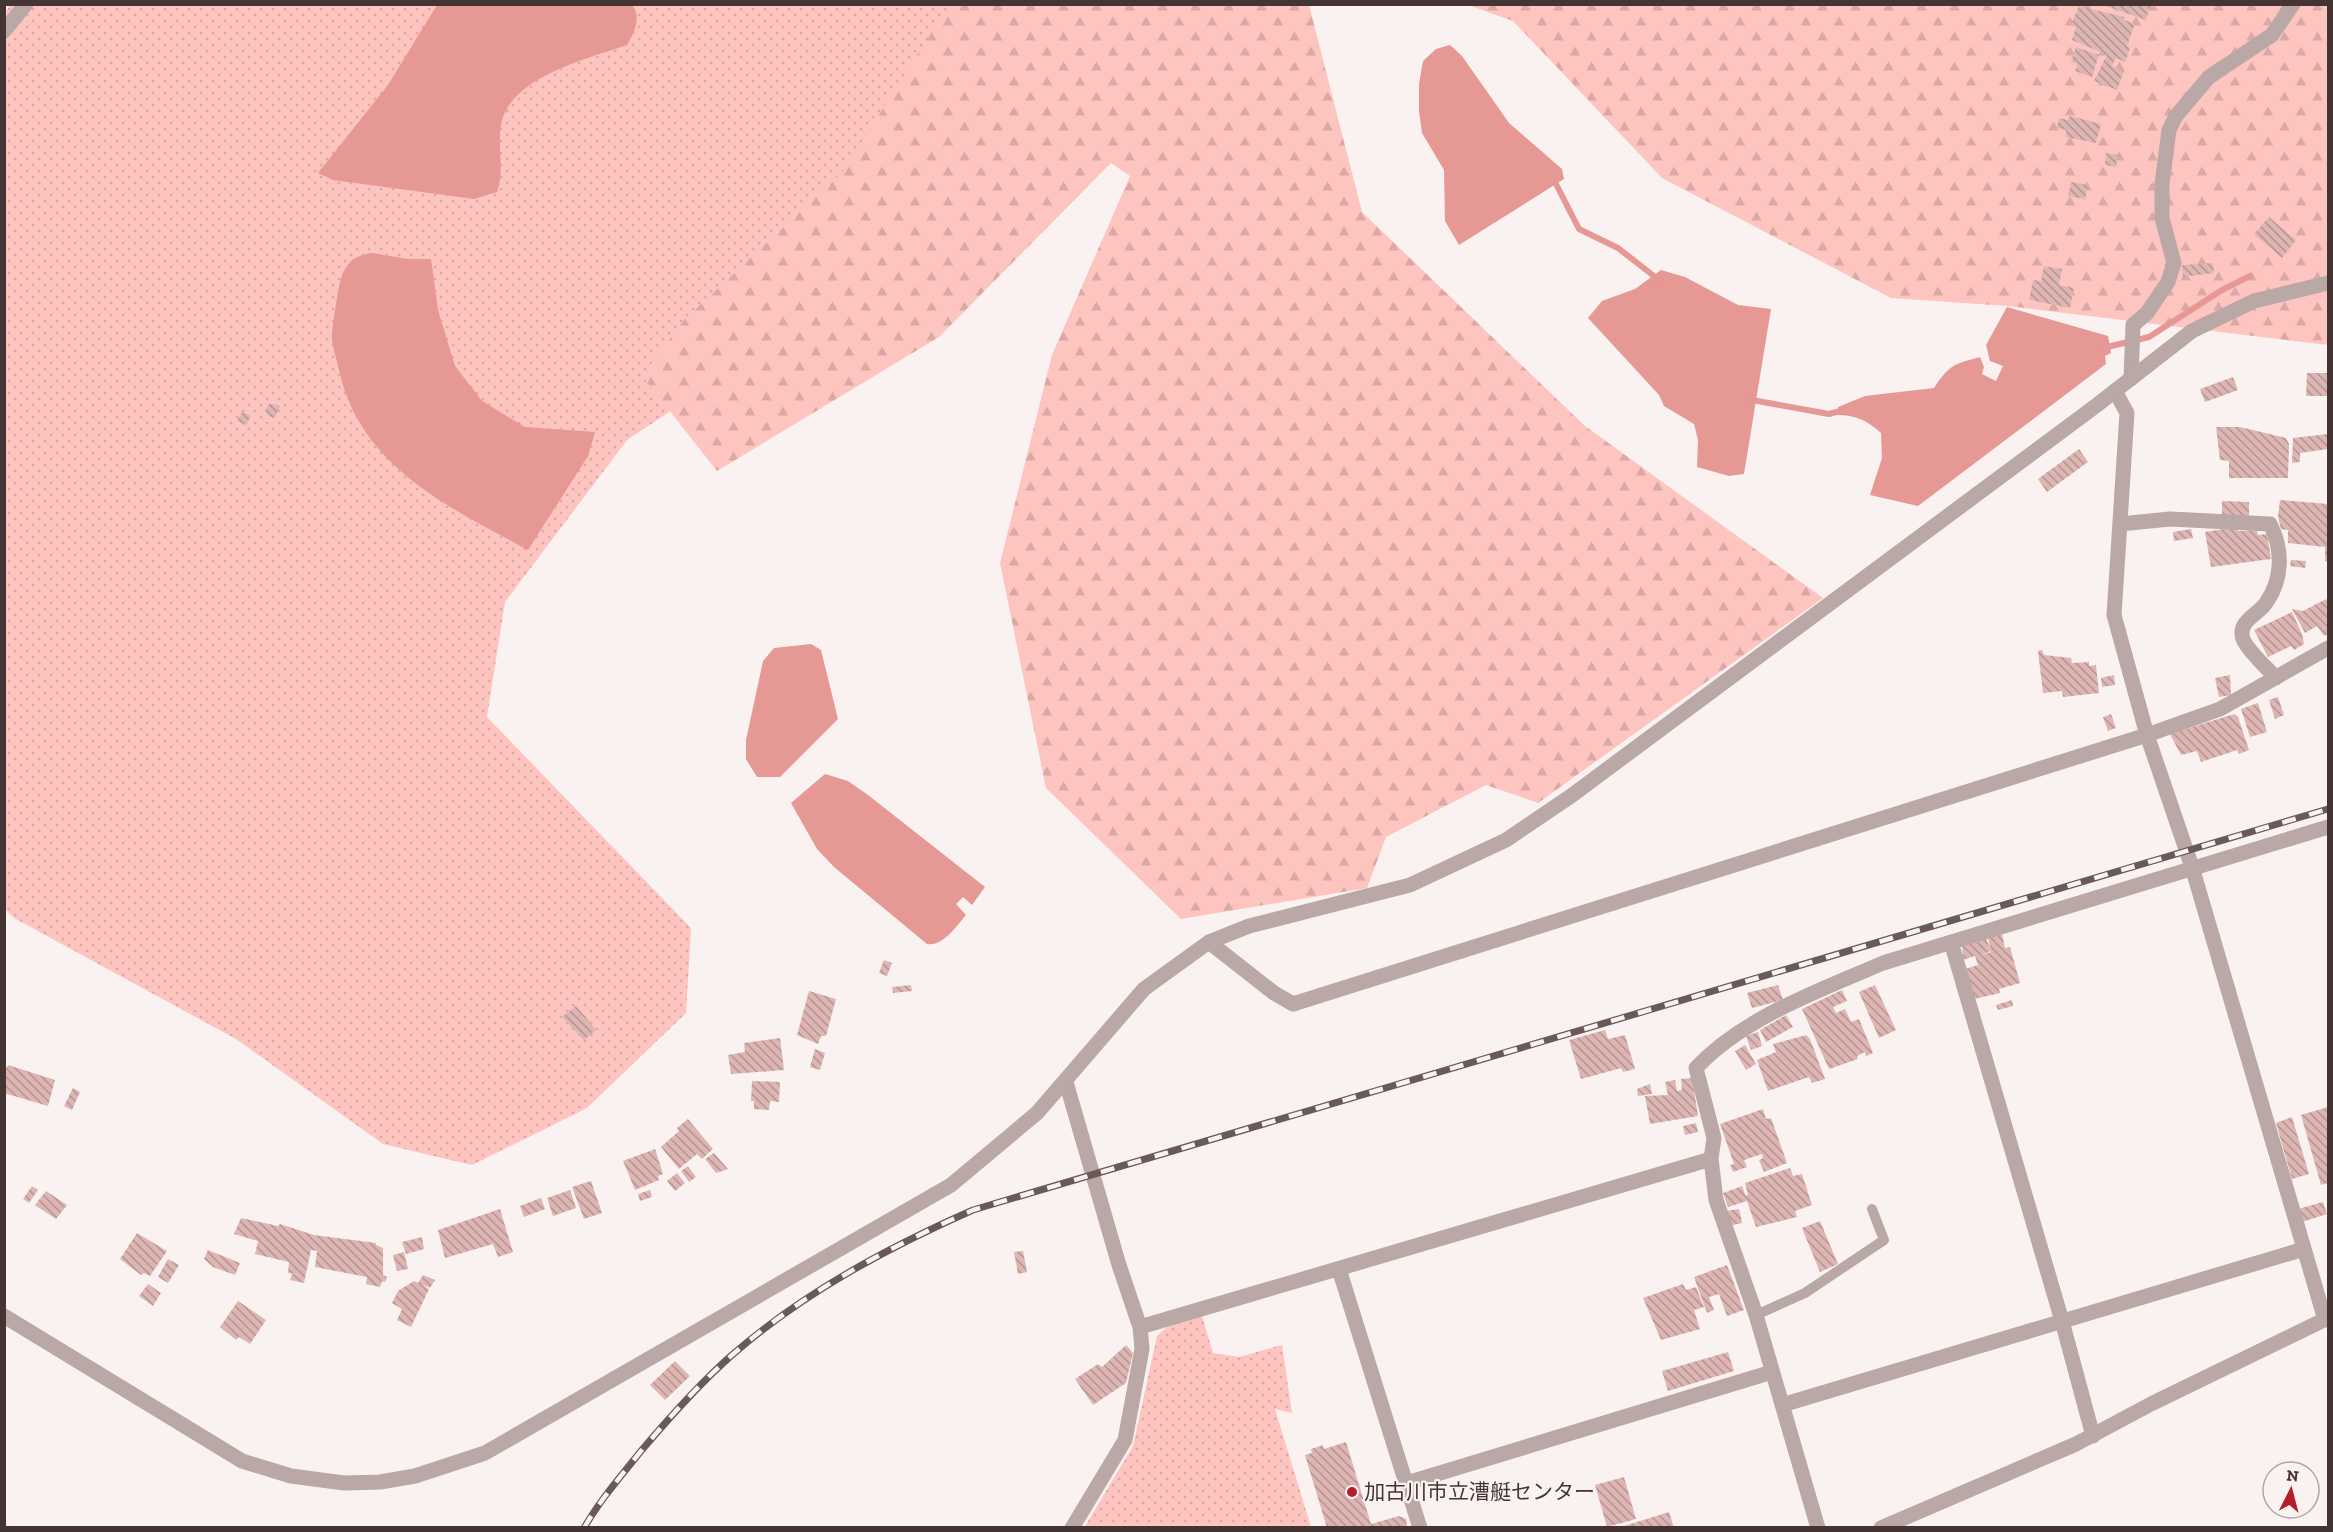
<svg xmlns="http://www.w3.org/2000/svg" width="2333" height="1532" font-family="'Zilla Slab','Noto Sans JP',serif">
<defs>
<pattern id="grass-dots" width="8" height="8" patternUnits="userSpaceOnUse" patternTransform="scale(1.5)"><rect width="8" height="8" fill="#fec4c0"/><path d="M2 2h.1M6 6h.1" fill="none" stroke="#dba9a5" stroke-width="1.8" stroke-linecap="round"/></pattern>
<pattern id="forest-firs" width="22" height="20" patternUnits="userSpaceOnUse" patternTransform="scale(1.5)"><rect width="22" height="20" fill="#fec4c0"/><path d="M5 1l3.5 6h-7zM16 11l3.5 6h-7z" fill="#dba9a5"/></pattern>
<pattern id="building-back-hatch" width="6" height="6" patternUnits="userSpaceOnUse" patternTransform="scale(1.5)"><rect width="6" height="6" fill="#ddb6b3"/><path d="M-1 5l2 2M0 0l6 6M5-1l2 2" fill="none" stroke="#b59592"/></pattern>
</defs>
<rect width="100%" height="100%" fill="#faf2f1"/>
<path fill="url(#grass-dots)" d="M10 5H963L737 367 627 440 505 602 487 717 691 928 686 1013 587 1108 472 1165 383 1144 236 1039 14 918 5 909 4 14Z
M1202 1316 1213 1353 1239 1357 1282 1345 1292 1413 1275 1409 1311 1527 1084 1528 1133 1446 1157 1336 1167 1327Z"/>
<path fill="url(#forest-firs)" d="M949 5H1309L1362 212 1585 426 1823 598 1538 803 1486 785 1386 837 1367 888 1181 919 1046 788 1000 563 1052 355 1130 176 1111 163 939 337 717 471 642 376 684 320 843 171Z
M1468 5H2328V345L2008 306 1891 298 1662 178 1513 21Z"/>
<path fill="#e59894" d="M632 5C642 17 634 33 627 45 587 59 509 77 501 125 497 148 505 170 497 192L474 199 333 180 318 173 388 85 437 5Z
M1450 45 1462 56 1509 123 1562 169 1564 179 1459 245 1445 221 1444 170 1422 133 1419 111V84L1423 61 1436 49Z
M372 253 408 259H431L438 310 455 366 482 401 525 427 595 432 588 456 528 550C449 507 360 467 339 370 337 360 333 349 332 339 332 326 335 311 337 298 341 274 345 256 372 253Z
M1661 270 1685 277 1738 305 1771 309 1744 474 1729 476 1697 467 1698 440 1694 424 1664 406 1659 395 1588 318 1602 301 1635 289Z
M2007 307 2108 336 2111 353 2105 356 2106 364 1918 506 1870 495 1882 458 1881 433C1868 421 1856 415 1838 415V407L1865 396 1934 388C1949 365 1954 364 1980 357L1984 367 1982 374 1996 381 2003 366 1990 361 1986 345Z
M811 644 821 650 838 719 780 777H757L746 759V740L763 661 774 648Z
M825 774 848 781 868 795 985 887 972 905 963 897 956 904 966 915C957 925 943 947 927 944L834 867 817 849 791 803Z"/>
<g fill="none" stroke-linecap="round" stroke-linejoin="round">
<path stroke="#e59894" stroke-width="6" d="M1556 184 1579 229 1618 248 1659 280
M2103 348 2149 337 2222 290 2250 276
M1750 396 1752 400 1829 414 1844 410"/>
</g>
<path fill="url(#building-back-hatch)" d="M2100 4H2155L2154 8 2150 6 2146 20Z
M2079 6 2124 17V20L2135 24 2127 46 2130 48 2125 62 2116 58 2112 66 2124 71 2117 90 2094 81 2107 55 2072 40 2076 27 2071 25Z
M2076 47 2099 55 2092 77 2075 71 2078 64 2071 62Z
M2070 116 2101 124 2096 143 2066 137V130L2057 128 2059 118 2068 120Z
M2106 153 2118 155 2116 167 2105 165Z
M2071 182 2088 185 2085 199 2068 196Z
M2269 217 2296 240 2282 258 2254 234Z
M2213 263 2214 273 2183 277 2182 265Z
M2044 266 2062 269 2059 285 2074 288 2070 308 2029 300 2033 280 2041 281Z
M2307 373H2328V396H2306Z
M2233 377 2238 390 2205 402 2200 389Z
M269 404 278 405 280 407 275 417H269L265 411Z
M242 412 251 416 246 425 237 421Z
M2216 427H2240L2286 438 2289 444 2288 478H2229V461L2220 460Z
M2328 434V449L2300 453V462L2292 463 2293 438Z
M2079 449 2088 462 2047 492 2038 479Z
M2280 500 2328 504V562L2325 561V547L2288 543V530L2281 529 2278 517Z
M2222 501 2249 502V516H2222Z
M2236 527 2238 531 2257 530 2258 535 2267 534 2271 559 2211 567 2205 532Z
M2191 529 2193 538 2174 541 2173 532Z
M2291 560 2306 561 2305 568 2290 566Z
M2326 599 2328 603V634L2324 636 2317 626 2305 633 2292 609 2303 611Z
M2292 612 2302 634 2304 644 2294 650 2291 646 2268 657 2254 630Z
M2042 650 2044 655 2071 658 2072 663 2089 662V666L2096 665 2099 693 2063 697 2062 691 2043 693 2038 651Z
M2114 675 2115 685 2102 687 2101 678Z
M2230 675 2231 695 2219 697 2215 678Z
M2278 697 2284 715 2275 719 2269 700Z
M2258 703 2267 732 2250 737 2241 709Z
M2111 714 2116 728 2108 731 2103 717Z
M2234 714 2238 717 2249 750 2239 754 2237 750 2201 762 2197 751 2181 755 2170 734Z
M2002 934 2005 948 2010 947 2020 983 1999 989 2000 993 1974 999 1965 969 1978 965 1975 956 1963 960 1962 946 1986 938 1991 951 1979 956 1991 952 1988 938Z
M884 960 892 963 887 976 879 973Z
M911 985 912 991 893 993 892 987Z
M1778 985 1783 1000 1752 1008 1747 993Z
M1875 985 1896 1030 1879 1038 1859 992Z
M1842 990 1847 1001 1833 1007 1836 1013 1845 1009 1851 1022 1859 1019 1873 1053 1866 1056 1865 1052 1857 1056 1858 1059 1829 1069 1802 1009Z
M809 991 836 999 826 1036H821L818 1044 797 1035Z
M2012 1000 2013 1006 1998 1010 1996 1005Z
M576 1006 596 1030 584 1040 562 1017Z
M1786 1015 1793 1027 1766 1042 1760 1030Z
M1605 1030 1608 1039 1625 1035 1635 1069 1623 1072 1621 1068 1581 1079 1569 1040Z
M1758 1032 1762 1046 1751 1050 1746 1036Z
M1806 1035 1810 1039 1825 1079 1812 1083 1809 1077 1768 1091 1757 1060 1776 1052 1773 1044Z
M780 1038 784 1070 731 1074 728 1055 745 1052 744 1043Z
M1745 1045 1756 1064 1746 1070 1735 1051Z
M815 1049 825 1053 820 1070 810 1067Z
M8 1065 55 1080 48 1106 4 1093V1072Z
M1692 1078 1698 1116 1650 1124 1645 1096 1668 1095 1665 1082 1675 1080 1677 1091 1682 1090 1681 1079Z
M752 1081 780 1082 779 1102 770 1101 769 1110 754 1109V1101H751Z
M1650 1084 1652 1094 1638 1096 1637 1089Z
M73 1088 80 1092 72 1110 64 1106Z
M2328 1107V1183L2321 1185 2301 1115Z
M1763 1109 1766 1119 1771 1118 1787 1163 1764 1172 1759 1160 1763 1158 1762 1154 1744 1160 1747 1167 1733 1172 1730 1165 1734 1164 1720 1124Z
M2292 1117 2309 1174 2292 1179 2276 1123Z
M688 1119 713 1149 702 1159 697 1154 679 1169 661 1147 679 1131 677 1128Z
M1696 1123 1698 1132 1685 1135 1683 1126Z
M655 1149 663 1174 658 1176 659 1180 635 1190 623 1161Z
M714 1153 728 1169 716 1173 705 1159Z
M688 1166 696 1177 689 1182 681 1171Z
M1790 1168 1793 1176 1802 1174 1812 1205 1795 1211 1797 1217 1756 1227 1747 1201 1728 1207 1723 1193 1742 1186 1746 1196 1748 1195 1745 1183Z
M677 1173 685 1183 675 1191 667 1181Z
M591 1181 602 1213 584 1219 572 1187Z
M32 1186 38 1190 29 1203 23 1199Z
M570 1190 576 1208 553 1216 547 1198Z
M650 1190 652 1197 640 1201 638 1194Z
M46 1191 67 1205 56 1219 35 1205Z
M541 1198 545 1209 524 1217 520 1206Z
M2323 1202 2327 1214 2302 1222 2298 1209Z
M500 1209 513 1252 498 1257 493 1244 445 1258 438 1230Z
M1739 1209 1742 1223 1729 1226 1726 1211Z
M241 1218 278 1226 280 1224 314 1235 376 1243V1245L383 1248V1275L387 1277 385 1282 382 1281 380 1287 366 1284 367 1277 315 1267 317 1251 311 1250 304 1283 290 1280 292 1274 302 1275 288 1273 289 1262 255 1254 258 1241 234 1234Z
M1820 1221 1838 1264 1820 1272 1802 1228Z
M137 1233 167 1251 150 1276 144 1273 141 1275 120 1259Z
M422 1237 424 1249 406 1254 402 1242Z
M208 1250 240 1263 235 1275 213 1267 204 1259Z
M1023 1251 1027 1272 1018 1274 1014 1252Z
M404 1252 408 1269 397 1271 393 1255Z
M168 1259 179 1265 168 1283 158 1277Z
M1727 1265 1744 1310 1727 1316 1719 1294 1709 1297 1714 1310 1707 1313 1694 1277Z
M423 1275 435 1280 430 1288 421 1284 429 1289 411 1327 397 1320 402 1309 392 1303 398 1291 414 1281 418 1283Z
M148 1284 161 1293 153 1306 139 1296Z
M1683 1284 1686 1290 1696 1287 1704 1307 1694 1310 1700 1329 1661 1340 1643 1298Z
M238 1301 266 1320 250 1344 239 1337 236 1340 220 1327Z
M1126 1345 1133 1353 1126 1383 1093 1405 1075 1379 1098 1364 1102 1367Z
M1728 1352 1734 1371 1668 1391 1662 1371Z
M675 1361 690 1376 665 1400 650 1385Z
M1346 1442 1371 1524 1399 1516 1406 1519 1407 1528H1327L1305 1455 1312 1453 1311 1449 1323 1445 1324 1449Z
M1624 1477 1636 1519 1607 1527 1595 1485Z
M1669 1512 1674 1528H1621V1527Z"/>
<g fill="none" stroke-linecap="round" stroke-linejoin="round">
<path stroke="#b9a8a6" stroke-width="10" d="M1756 1315 1805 1293 1884 1240 1872 1209"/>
<path stroke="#b9a8a6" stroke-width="15" d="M4 31 26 4
M2131 379 2133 325 2147 313 2168 282 2174 263 2162 218V184L2169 130 2176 116 2209 77 2272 35 2293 4
M2115 391 2127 413 2114 615 2147 735 2192 867 2325 1320
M2120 524 2170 519 2270 524C2283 549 2283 579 2266 603 2259 614 2237 621 2243 639 2247 650 2268 669 2276 678
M1209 942 1274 993 1293 1004 2147 735 2220 709 2328 648
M1951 942 2062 1321 2093 1436
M1066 1082 1119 1265 1140 1327 1142 1349 1125 1440 1072 1528
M1339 1269 1420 1528
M1140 1327 1711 1159
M1782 1405 2304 1249
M1407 1483 1772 1372
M1818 1528 1756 1315 1716 1200 1711 1159 1714 1138 1696 1068C1744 1017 1819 991 1883 963L2328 827
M1881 1528 2076 1444 2151 1404 2328 1318"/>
<path stroke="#b9a8a6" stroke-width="15" d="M4 1316 242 1461 291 1476 344 1483 380 1482 415 1476 485 1453 951 1185 1037 1113 1144 989 1209 942 1249 926 1410 885 1506 840 1571 796 2097 405 2192 331 2254 301 2328 283"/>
<g stroke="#695a59" stroke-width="7">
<path id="rail" d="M584 1528C600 1500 621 1476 641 1451 669 1418 699 1384 732 1355 803 1293 887 1248 973 1210L2328 809"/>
</g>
<use href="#rail" stroke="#faf2f1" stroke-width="4.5" stroke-dasharray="14" stroke-linecap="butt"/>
</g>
<circle fill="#b21f2c" stroke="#faf2f1" stroke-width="2" cx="1352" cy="1492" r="6"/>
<g text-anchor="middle" stroke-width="4.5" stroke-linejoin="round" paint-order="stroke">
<g font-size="21" fill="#443433" stroke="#faf2f1" text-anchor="start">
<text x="1364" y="1499">加古川市立漕艇センター</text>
</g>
</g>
<rect width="2333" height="1532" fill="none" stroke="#443433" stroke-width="12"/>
<g transform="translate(2291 1490) rotate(6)"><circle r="28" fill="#faf2f1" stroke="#b1a6a5" stroke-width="1.5"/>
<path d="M0-4.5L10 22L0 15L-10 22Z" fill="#b21f2c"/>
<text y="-9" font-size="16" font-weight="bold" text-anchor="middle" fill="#443433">N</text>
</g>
</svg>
